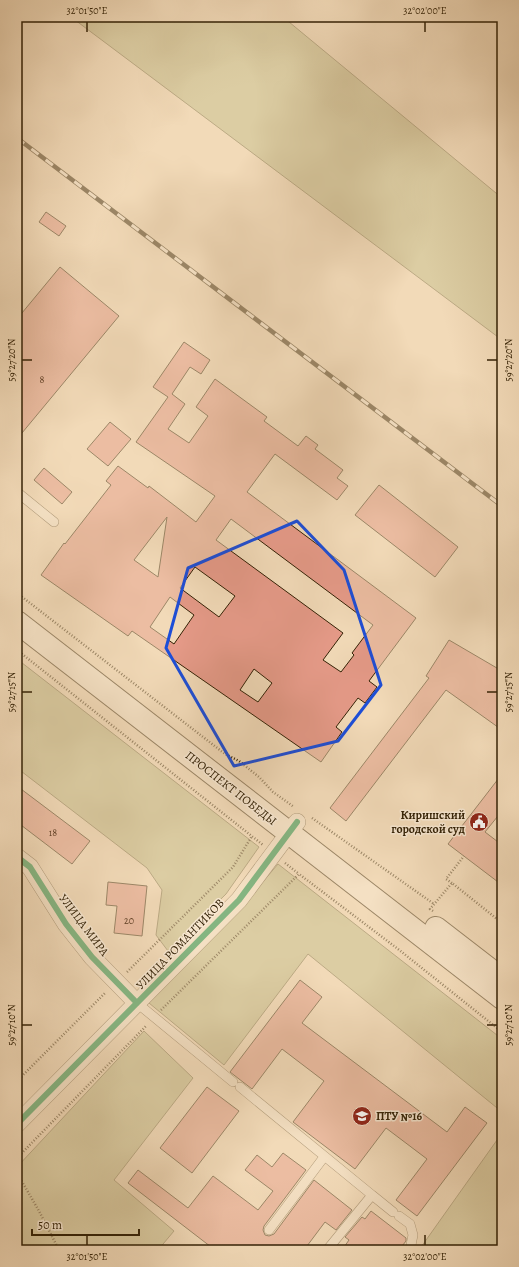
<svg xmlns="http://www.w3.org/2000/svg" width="519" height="1267" font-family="Alegreya,serif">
<rect width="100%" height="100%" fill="#f2dab8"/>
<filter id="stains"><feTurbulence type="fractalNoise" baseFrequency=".005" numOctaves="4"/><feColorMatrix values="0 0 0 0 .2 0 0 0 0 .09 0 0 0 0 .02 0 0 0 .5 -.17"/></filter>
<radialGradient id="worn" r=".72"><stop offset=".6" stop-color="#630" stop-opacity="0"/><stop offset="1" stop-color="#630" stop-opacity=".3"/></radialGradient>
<path fill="#c2bd89" stroke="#7b7048" d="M71 17H283L502 198V340Z
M17 659 259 847 226 894 168 951 156 935 162 890 147 868 17 768Z
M278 864 502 1039V1112L308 954 224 1065 149 1003 245 903Z
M144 1031 193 1078 114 1180 174 1231 158 1250H17V1167Z
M502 1133V1245L499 1250H419Z"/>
<path fill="#e59a88" stroke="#342206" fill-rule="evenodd" d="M46 212 66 226 59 236 39 222Z
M60 267 119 316 17 439V319Z
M184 342 210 360 201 374 190 367 172 394 185 404 168 429 189 443 208 416 196 407 215 379 267 417 264 421 298 446 306 436 318 445 315 449 343 470 337 478 348 486 337 500 275 454 247 492 416 618 369 681 377 687 365 703 358 698 336 727 342 732 321 762 132 631 128 636 41 575 64 543 65 544 111 485 106 481 118 466 148 488 149 486 196 522 215 496 136 442 168 397 153 387ZM167 517 158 577 134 560ZM231 519 373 625 352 653 354 655 341 672 323 660 343 633 216 540ZM195 567 235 596 219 617 180 588ZM170 597 194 615 174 644 150 627ZM254 669 272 683 258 702 240 690Z
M110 422 131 439 108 466 87 449Z
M44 468 72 492 62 504 34 480Z
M379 485 458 547 435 577 355 515Z
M449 640 502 671V730L446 690 346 821 330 808 429 678 426 676Z
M502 774V811L485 832 502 845V885L448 844Z
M17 786 90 841 72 864 17 822Z
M108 882 147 886 142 936 114 933 117 906 106 905Z
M300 980 322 997 302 1023 447 1132 465 1107 487 1123 417 1216 396 1200 427 1159 386 1128 355 1169 293 1122 324 1081 282 1049 252 1089 230 1072Z
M207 1087 239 1111 192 1173 160 1148Z
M283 1153 306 1170 264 1226 263 1230 265 1235 269 1236 274 1234 314 1180 352 1210 336 1230 325 1222 304 1250H215L128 1183 138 1170 188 1208 213 1176 258 1210 273 1191 245 1170 257 1155 272 1167Z
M371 1211 406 1238V1241L399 1250H342L349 1240 345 1237 362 1217 365 1219Z"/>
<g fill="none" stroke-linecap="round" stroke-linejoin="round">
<g stroke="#645032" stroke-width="10">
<path id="service" d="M17 492 54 522
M137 1003 233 1082
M240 1087 372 1195 327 1250
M372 1195 393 1212
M399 1216 410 1224 413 1235 410 1250
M269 1230 324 1157"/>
</g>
<g stroke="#645032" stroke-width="18">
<path id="minor" d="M17 857 30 867 66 924 92 957 137 1003
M17 1124 239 900 297 822"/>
</g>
<g stroke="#342206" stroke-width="24">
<path id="secondary" d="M17 622 502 998
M436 928 502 979"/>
</g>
<path stroke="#342206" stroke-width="2.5" stroke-dasharray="1 2" stroke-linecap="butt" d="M17 593 225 754 239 761 259 777 273 792 294 807
M17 650 263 845
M312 818 434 904
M285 863 299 874
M452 883 446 879 464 856
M433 911 430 909 452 883 502 923
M127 972 233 867 252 836
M161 1010 299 874 398 949 502 1032
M17 1081 106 992
M17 1158 147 1025
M17 1173 39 1211 59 1250"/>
<use href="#service" stroke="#f7e7d1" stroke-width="9"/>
<use href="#minor" stroke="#f7e7d1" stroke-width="17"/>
<use href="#secondary" stroke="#f7e7d1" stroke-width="22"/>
<g stroke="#342206" stroke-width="4.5">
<path id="rail" d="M17 138 502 506"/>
</g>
<use href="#rail" stroke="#f7e7d1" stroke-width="3" stroke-dasharray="9" stroke-linecap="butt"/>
<g stroke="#f7e7d1" stroke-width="8">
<path id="cycleway" d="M17 857 30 867 66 924 92 957 137 1003
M17 1124 239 900 297 822"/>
</g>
<use href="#cycleway" stroke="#00873e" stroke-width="6"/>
</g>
<path d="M0 0H519V1267H0ZM297 521 344 570 381 685 338 741 234 766 166 648 188 568Z" fill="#f2dab8" fill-opacity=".55" fill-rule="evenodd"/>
<path fill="none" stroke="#1d4ed8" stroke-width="3" stroke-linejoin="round" d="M297 521 344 570 381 685 338 741 234 766 166 648 188 568Z"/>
<path fill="none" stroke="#342206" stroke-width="1.5" d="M87 22V32M425 22V32M22 360H32M487 360H497M22 692H32M487 692H497M22 1025H32M487 1025H497M87 1235V1245M425 1235V1245"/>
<defs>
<g id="civic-disc" transform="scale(1)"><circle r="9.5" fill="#8f2418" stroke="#f7e7d1"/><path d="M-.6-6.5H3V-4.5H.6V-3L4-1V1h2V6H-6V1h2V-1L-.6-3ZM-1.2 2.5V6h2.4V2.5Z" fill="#fff"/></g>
<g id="university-disc" transform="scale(1)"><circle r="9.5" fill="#8f2418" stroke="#f7e7d1"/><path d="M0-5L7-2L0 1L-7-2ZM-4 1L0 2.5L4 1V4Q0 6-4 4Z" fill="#fff"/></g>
</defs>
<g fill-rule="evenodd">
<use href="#civic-disc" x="479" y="822"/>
<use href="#university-disc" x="362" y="1116"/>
</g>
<g text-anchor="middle" stroke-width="3" stroke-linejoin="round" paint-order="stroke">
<g font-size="10" fill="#604026">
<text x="42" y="383">8</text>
<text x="53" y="836">18</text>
<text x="129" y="924">20</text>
</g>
<g font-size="12" fill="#342206" stroke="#f7e7d1">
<text transform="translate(231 788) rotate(38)" y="4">ПРОСПЕКТ ПОБЕДЫ</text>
<text transform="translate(84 925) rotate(53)" y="4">УЛИЦА МИРА</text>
<text transform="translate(180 944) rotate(-46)" y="4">УЛИЦА РОМАНТИКОВ</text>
</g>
<g font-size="12" font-weight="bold" fill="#342206" stroke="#f7e7d1" text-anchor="end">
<text x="465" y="819">Киришский<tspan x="465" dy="14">городской суд</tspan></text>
<text x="376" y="1120" text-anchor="start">ПТУ №16</text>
</g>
</g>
<rect width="519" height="1267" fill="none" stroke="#f2dab8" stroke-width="44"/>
<path d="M32 1229v6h107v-6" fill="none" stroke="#342206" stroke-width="2"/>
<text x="38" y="1229" font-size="12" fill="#342206" stroke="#f7e7d1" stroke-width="3" paint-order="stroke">50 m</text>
<rect x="22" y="22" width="475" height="1223" fill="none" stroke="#342206" stroke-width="1.5"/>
<g font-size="10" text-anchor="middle" fill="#342206">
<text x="87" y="14">32°01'50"E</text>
<text x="425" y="14">32°02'00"E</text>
<text transform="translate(11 360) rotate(-90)" y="4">59°27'20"N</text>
<text transform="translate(508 360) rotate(-90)" y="4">59°27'20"N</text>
<text transform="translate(11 692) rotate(-90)" y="4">59°27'15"N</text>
<text transform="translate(508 692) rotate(-90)" y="4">59°27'15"N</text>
<text transform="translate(11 1025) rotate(-90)" y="4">59°27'10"N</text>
<text transform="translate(508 1025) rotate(-90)" y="4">59°27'10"N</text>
<text x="87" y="1260">32°01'50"E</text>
<text x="425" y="1260">32°02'00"E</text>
</g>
<rect width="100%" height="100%" filter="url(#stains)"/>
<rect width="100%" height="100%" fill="url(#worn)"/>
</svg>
